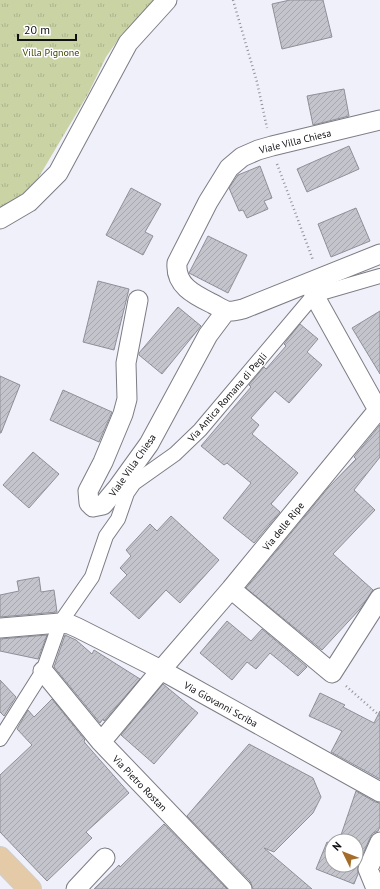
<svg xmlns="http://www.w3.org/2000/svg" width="380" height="889" font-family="'PT Sans',sans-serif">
<defs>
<pattern id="park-tufts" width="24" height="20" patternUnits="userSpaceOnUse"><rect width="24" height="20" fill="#c9d3a4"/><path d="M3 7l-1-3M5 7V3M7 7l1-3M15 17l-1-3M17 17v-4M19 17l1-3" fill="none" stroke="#acb48c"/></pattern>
<pattern id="building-hatch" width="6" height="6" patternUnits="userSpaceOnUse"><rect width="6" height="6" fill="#c4c4cd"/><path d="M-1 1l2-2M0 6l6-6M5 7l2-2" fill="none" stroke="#a7a7af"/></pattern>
</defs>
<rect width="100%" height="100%" fill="#f0f0fa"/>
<path fill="url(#park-tufts)" d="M0 0H156L122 34 106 57 88 94 30 192 0 208Z"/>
<path fill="url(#building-hatch)" stroke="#8e8f97" d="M290 0H323L332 37 282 49 272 4Z
M344 89 349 116 313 125 307 96Z
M349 146 359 169 307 192 297 169Z
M260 166 272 198 264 201 268 209 247 218 243 210 239 211 229 188 238 175Z
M131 188 161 204 145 232 153 236 143 255 106 235Z
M356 208 370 241 331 257 318 224Z
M208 236 247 255 228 293 189 273Z
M98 281 129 289 114 350 83 342Z
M178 307 201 326 162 374 139 355V353Z
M380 311V374L352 328Z
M300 324 318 339 307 352 322 365 289 403 275 391 251 418 259 425 252 434 298 473 271 504 280 512 254 543 223 518 251 483 227 463 224 465 201 446 251 387 249 385 264 367 266 369 286 346 284 344Z
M0 376 20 385 1 433H0Z
M63 390 112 412 99 442 50 420Z
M380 425V457L354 490 375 510 333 554 373 590 360 609 322 650 246 588 328 488 356 459 354 457Z
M33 452 59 474 29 508 3 485Z
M171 516 219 560 180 603 166 590 139 619 110 593 127 575 120 568 131 556 126 550 150 524 157 531Z
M39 577 41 592 54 590 57 612 0 617V595L19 591 17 581Z
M227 621 251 641 262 629 307 667 298 676 270 653 256 669 247 662 232 680 200 653Z
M47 635 38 659 0 651V639Z
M65 635 76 640 92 654 94 650 140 679 104 721 103 719 100 723 54 667Z
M0 680 16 697 4 716 0 712Z
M163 684 198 713 154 764 121 735Z
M320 693 345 705 343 707 374 723 380 711V779L331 752 342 731 309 716Z
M52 699 85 740 84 741 85 743 129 793 86 832 92 838 47 881 0 832V775L32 745 17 729 28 710 34 717Z
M249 744 313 778 321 797 313 813 274 852 264 848 312 889H253L250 881 187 816Z
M356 791 375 802 380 803V827L378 831 373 833 370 838 358 865V874L354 884 316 869 327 842 332 844V865H356V841H339Z
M164 824 227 889H94L119 865 120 867Z"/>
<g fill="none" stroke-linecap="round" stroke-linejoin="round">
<g stroke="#7c7c85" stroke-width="16">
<path id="pedestrian" d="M0 739 43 671 60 623 92 577 106 536 118 519 127 493 134 483 175 454 200 430 314 295 380 276"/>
</g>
<g stroke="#7c7c85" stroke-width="21">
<path id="minor" d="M380 120 272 146 258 150 242 157 229 168 208 202 177 263C175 286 195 295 213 304 217 306 223 310 227 311 232 312 238 310 243 309L380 254
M0 219 29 202 58 173 128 43 167 0
M138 300 126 363 127 399 123 414 103 462 88 491 89 503 93 507 103 505 118 487 149 444 208 335 226 311
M231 589 332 673 380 598
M0 628 60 623 69 624 78 628 161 670 380 792
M43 671 101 742 242 889
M101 742 161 670 231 589 378 410 314 295
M375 886 368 869 380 842
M76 889 105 858"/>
</g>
<g stroke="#cfcfd0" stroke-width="24">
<path id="primary" d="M0 858 30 889"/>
</g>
<path stroke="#919198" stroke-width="2.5" stroke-dasharray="1 3" stroke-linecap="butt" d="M233 0 257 82 267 128
M277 164 313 260
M346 686 380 716"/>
<use href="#pedestrian" stroke="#fff" stroke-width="14"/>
<use href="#minor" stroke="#fff" stroke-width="19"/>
<use href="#primary" stroke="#e4caa6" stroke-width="22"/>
</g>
<g text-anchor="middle" stroke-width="3" stroke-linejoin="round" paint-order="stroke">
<g font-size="10" fill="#3d4600" stroke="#fff">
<text x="51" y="56">Villa Pignone</text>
</g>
<g font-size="10" fill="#101013" stroke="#fff">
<text transform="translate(295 141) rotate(-14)" y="4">Viale Villa Chiesa</text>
<text transform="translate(227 397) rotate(-49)" y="4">Via Antica Romana di Pegli</text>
<text transform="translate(132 465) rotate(-55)" y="4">Viale Villa Chiesa</text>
<text transform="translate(283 526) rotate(-51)" y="4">Via delle Ripe</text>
<text transform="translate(221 704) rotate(29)" y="4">Via Giovanni Scriba</text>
<text transform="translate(140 783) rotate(46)" y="4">Via Pietro Rostan</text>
</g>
</g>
<g transform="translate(344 853) rotate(313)"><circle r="19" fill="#ffffff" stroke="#9f9fa1"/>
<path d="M0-3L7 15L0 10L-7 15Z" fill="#a56d2a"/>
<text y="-6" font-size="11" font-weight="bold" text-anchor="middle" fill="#101013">N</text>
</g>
<path d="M18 34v6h58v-6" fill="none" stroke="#101013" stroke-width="2"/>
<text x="24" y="34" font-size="12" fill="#101013" stroke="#ffffff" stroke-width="3" paint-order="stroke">20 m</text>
</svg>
